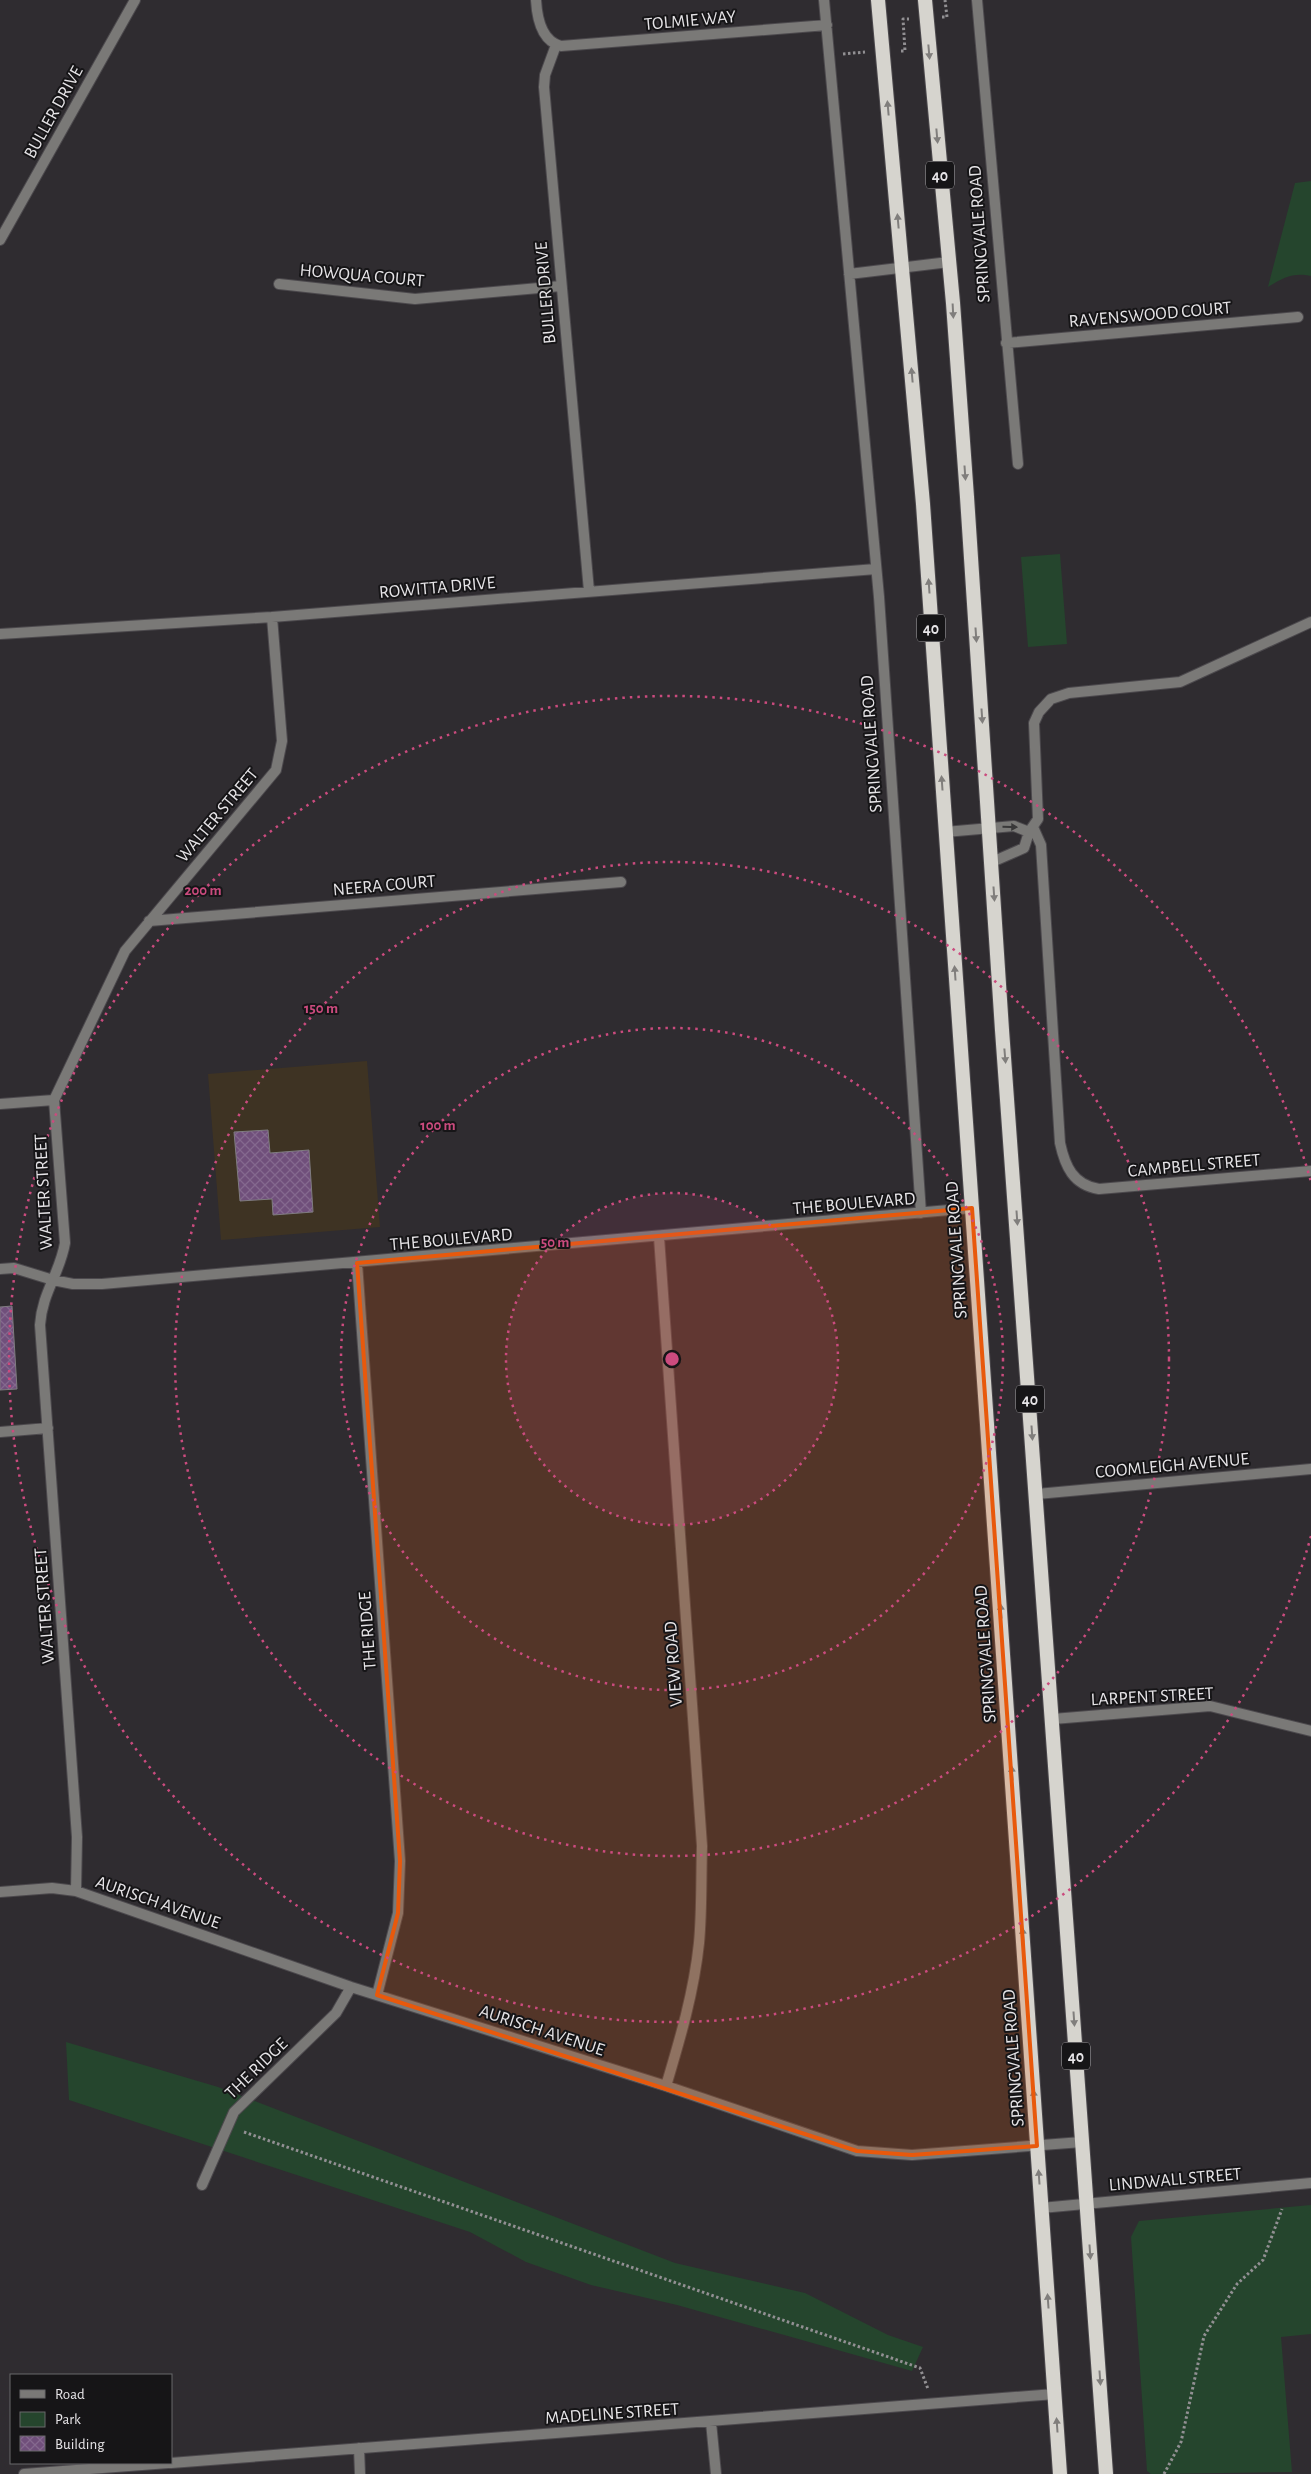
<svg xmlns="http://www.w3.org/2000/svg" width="1311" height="2474" font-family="'Alegreya Sans',sans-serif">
<defs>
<pattern id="building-cross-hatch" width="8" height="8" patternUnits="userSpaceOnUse" patternTransform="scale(1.25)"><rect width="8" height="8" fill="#704f7b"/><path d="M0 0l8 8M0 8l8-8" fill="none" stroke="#84688e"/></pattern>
</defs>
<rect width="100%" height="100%" fill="#2f2c30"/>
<path fill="#3e3323" d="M367 1061 380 1227 221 1240 208 1074Z"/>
<path fill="#25452d" d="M1311 181V276C1293 272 1283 278 1268 287L1295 183Z
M1060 554 1067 644 1028 647 1021 557Z
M66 2042 218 2087 675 2263 805 2293 888 2335 923 2347 912 2371 677 2305 591 2285 526 2262 470 2232 69 2100Z
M1311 2205V2334L1281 2337 1292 2472 1151 2474 1147 2471 1131 2237 1139 2221Z"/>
<path fill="url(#building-cross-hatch)" stroke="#7f7c80" d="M268 1130 270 1153 309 1150 313 1212 273 1215 272 1199 240 1201 234 1132Z
M12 1306 17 1389 0 1390V1307Z"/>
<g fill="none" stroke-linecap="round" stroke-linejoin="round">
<g stroke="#4c494d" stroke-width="12">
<path id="service" d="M0 1269 14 1268 53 1280"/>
</g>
<g stroke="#4c494d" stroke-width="12">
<path id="minor" d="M536 0C537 18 541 41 561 46L827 25
M824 0 879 597 921 1213
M977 0 1018 464
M556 45 545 75 544 87 589 591
M0 240 135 0
M849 274 949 262
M279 284 415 299 561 286
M1006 343 1298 317
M0 634 272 617 876 569
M1033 827 1041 845 1060 1143C1065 1166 1073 1185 1099 1189L1311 1171
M945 832 1014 826 1029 832
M992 862 1024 848 1029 832 1038 819 1034 723 1039 712 1051 699 1069 693 1180 682 1311 622
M149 921 621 882
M0 1104 54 1100
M659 1237 702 1846C701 1878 702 1911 699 1943 694 1992 680 2039 666 2086
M357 1263 400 1861 398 1913 377 1995
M53 1280 73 1284H102L972 1208
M0 1432 48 1428
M1037 1494 1311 1469
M1053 1719 1210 1706 1311 1731
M76 1891 77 1837 40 1325C42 1293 60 1273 65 1243L54 1100 125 951 276 770 282 741 272 617
M0 1892 52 1888 76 1891 351 1987 666 2086 857 2151 912 2155 1082 2142
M202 2185 234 2112 336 2013 351 1987
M1041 2208 1311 2183
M711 2422 716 2474
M359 2448 360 2474
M171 2463 1055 2394
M24 2474 168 2463"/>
</g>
<g stroke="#4c494d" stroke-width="16">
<path id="trunk" d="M878 0 923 504 1060 2474
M925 0 953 303 967 497 1002 1030 1106 2474"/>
</g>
<path stroke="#929093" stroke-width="3" stroke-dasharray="2.5 2.5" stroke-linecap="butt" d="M942 17H947L945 0
M901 51H905L903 19H909
M843 54 865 52
M244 2132 920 2368 928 2389
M1164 2474 1181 2442 1204 2336 1237 2284 1263 2260 1282 2209"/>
<use href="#service" stroke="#7a7977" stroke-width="10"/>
<use href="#minor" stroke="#7a7977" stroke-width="10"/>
<use href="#trunk" stroke="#d6d4ce" stroke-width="14"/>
</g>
<defs><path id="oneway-solid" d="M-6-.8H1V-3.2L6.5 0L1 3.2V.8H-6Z" transform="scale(1.25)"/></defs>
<g fill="#807e7c">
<use href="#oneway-solid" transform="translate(929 52) rotate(85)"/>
<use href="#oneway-solid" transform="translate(888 108) rotate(-95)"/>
<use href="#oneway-solid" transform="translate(937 136) rotate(85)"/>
<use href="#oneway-solid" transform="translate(898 221) rotate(-95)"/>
<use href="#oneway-solid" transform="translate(953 311) rotate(87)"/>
<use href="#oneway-solid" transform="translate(912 375) rotate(-95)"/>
<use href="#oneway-solid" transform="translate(965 473) rotate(86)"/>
<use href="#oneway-solid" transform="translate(929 586) rotate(-94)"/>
<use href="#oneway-solid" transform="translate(976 635) rotate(86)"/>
<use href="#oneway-solid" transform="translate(982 716) rotate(86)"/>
<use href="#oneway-solid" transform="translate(942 783) rotate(-94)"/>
<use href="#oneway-solid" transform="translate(994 894) rotate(86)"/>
<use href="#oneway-solid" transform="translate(955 973) rotate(-94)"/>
<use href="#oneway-solid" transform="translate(1005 1056) rotate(85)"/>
<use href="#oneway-solid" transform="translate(1017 1218) rotate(86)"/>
<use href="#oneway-solid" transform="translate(1032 1433) rotate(86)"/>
<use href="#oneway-solid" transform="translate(1001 1611) rotate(-94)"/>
<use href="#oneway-solid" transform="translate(1012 1773) rotate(-94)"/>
<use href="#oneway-solid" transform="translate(1023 1935) rotate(-94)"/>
<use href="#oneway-solid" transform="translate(1074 2019) rotate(86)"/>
<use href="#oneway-solid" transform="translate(1034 2097) rotate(-94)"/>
<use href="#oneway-solid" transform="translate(1039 2177) rotate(-94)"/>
<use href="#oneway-solid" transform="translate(1090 2252) rotate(86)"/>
<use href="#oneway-solid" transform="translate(1048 2301) rotate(-94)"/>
<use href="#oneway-solid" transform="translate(1100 2378) rotate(86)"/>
<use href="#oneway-solid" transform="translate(1057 2425) rotate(-94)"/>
</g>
<use fill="#393839" href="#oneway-solid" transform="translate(1010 827) rotate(1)"/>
<path fill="#e8590c" fill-opacity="0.2" stroke="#e8590c" stroke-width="4" stroke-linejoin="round" d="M972 1208 1037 2146 912 2155 857 2151 377 1995 398 1913 400 1861 357 1263Z"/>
<circle cx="672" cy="1359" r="166" fill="#cb4b7e" fill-opacity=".12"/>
<g fill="none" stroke="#cb4b7e" stroke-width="2.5" stroke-dasharray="2.5 5">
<circle cx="672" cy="1359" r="166"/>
<circle cx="672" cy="1359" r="331"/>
<circle cx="672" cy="1359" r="497"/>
<path d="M1311 1536A663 663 0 1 1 1311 1182"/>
</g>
<g text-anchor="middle" stroke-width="4" stroke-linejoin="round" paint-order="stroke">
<g fill="#161517" stroke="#a8a6a9" stroke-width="1">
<rect x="926" y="161.5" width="28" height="27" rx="4"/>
<rect x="917" y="614.5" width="28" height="27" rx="4"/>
<rect x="1016" y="1385.5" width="28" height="27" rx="4"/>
<rect x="1062" y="2042.5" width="28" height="27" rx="4"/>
</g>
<g font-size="16" font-weight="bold" fill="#e6e4e7">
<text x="940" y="181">40</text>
<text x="931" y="634">40</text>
<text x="1030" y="1405">40</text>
<text x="1076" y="2062">40</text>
</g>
<g font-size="18" fill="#e6e4e7" stroke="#161517">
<text transform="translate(690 20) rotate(-5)" y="6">TOLMIE WAY</text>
<text transform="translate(53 112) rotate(-61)" y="6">BULLER DRIVE</text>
<text transform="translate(979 234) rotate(-94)" y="6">SPRINGVALE ROAD</text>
<text transform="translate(362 275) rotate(5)" y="6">HOWQUA COURT</text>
<text transform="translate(545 293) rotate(-95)" y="6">BULLER DRIVE</text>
<text transform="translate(1150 314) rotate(-5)" y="6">RAVENSWOOD COURT</text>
<text transform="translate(437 587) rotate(-5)" y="6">ROWITTA DRIVE</text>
<text transform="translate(871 744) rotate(-94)" y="6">SPRINGVALE ROAD</text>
<text transform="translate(217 815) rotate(-50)" y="6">WALTER STREET</text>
<text transform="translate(384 885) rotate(-5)" y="6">NEERA COURT</text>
<text transform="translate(1194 1165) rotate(-5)" y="6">CAMPBELL STREET</text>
<text transform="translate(43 1192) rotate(-93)" y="6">WALTER STREET</text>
<text transform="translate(854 1203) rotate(-5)" y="6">THE BOULEVARD</text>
<text transform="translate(451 1239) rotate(-5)" y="6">THE BOULEVARD</text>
<text transform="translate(956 1250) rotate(-94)" y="6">SPRINGVALE ROAD</text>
<text transform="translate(1172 1465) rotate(-5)" y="6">COOMLEIGH AVENUE</text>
<text transform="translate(44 1606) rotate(-94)" y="6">WALTER STREET</text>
<text transform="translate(367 1631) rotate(-94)" y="6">THE RIDGE</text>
<text transform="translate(985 1654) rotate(-94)" y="6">SPRINGVALE ROAD</text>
<text transform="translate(673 1664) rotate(-94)" y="6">VIEW ROAD</text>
<text transform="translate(1152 1696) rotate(-3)" y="6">LARPENT STREET</text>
<text transform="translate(158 1902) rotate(19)" y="6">AURISCH AVENUE</text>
<text transform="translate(542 2030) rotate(18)" y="6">AURISCH AVENUE</text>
<text transform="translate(1013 2058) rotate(-94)" y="6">SPRINGVALE ROAD</text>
<text transform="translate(256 2068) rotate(-44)" y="6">THE RIDGE</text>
<text transform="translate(1175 2179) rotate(-5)" y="6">LINDWALL STREET</text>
<text transform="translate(612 2413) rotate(-4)" y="6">MADELINE STREET</text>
</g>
</g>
<circle cx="672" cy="1359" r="8" fill="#cb4b7e" stroke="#161517" stroke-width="2.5"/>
<g font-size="15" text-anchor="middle" font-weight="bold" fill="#cb4b7e" stroke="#161517" stroke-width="4" stroke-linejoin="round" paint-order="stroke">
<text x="203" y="895">200 m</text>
<text x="321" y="1013">150 m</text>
<text x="438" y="1130">100 m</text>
<text x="555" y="1247">50 m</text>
</g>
<rect x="10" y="2374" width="162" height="90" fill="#161517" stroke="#69686a"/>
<rect x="20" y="2390" width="25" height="8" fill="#7a7977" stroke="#69686a"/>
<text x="55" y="2399" font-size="15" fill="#e6e4e7">Road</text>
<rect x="20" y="2412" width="25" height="15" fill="#25452d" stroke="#69686a"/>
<text x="55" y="2424" font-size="15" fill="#e6e4e7">Park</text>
<rect x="20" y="2436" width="25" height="15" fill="url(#building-cross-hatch)" stroke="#69686a"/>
<text x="55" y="2449" font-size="15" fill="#e6e4e7">Building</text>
</svg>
